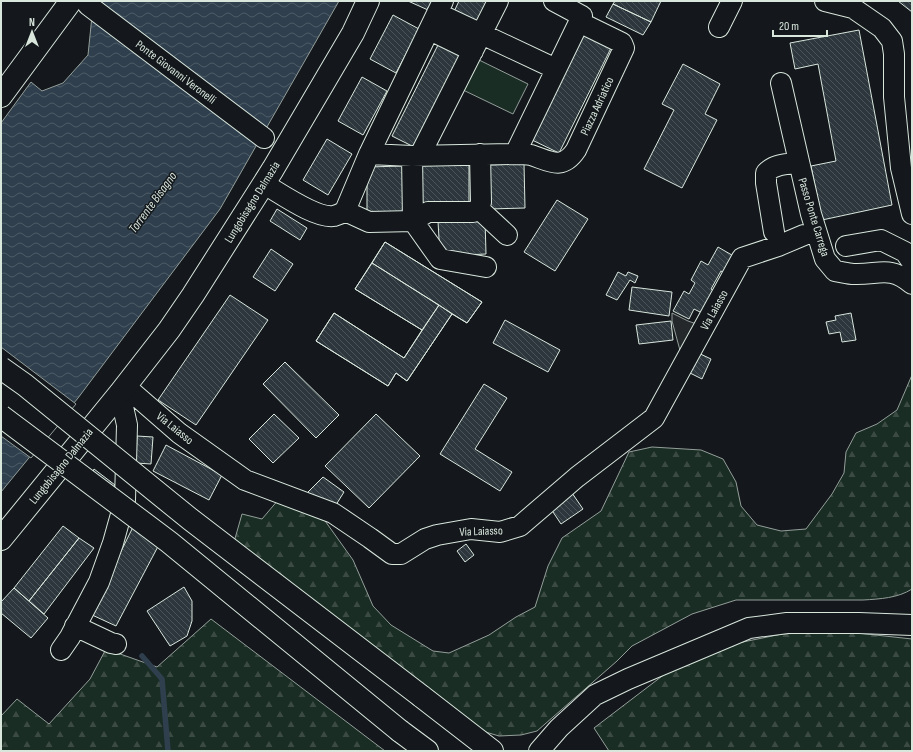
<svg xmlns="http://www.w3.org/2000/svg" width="913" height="752" font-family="'Sofia Sans Condensed',sans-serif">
<defs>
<pattern id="forest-firs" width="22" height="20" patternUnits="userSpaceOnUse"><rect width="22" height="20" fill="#1a2d24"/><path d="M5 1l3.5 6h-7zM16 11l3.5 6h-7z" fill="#3b4b43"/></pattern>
<pattern id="water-waves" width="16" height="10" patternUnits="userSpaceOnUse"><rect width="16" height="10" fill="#2f3f4d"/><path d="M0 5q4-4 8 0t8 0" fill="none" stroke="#4c5b66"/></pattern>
<pattern id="building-back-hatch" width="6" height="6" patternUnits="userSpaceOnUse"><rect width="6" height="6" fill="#2c363c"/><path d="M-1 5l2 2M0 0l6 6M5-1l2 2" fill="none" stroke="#4a5358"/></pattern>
</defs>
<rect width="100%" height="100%" fill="#14181c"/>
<path fill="#1a2d24" stroke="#939e99" d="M477 59 528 84 513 114 461 89Z"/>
<path fill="url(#forest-firs)" stroke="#939e99" d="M912 375V589C898 598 880 599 863 600H736L692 614 632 646 617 661 537 731 521 735 499 736 479 730 232 549 242 514 262 519 279 499 323 518 353 560 373 606 391 625 433 651 449 653 489 635 516 617 535 607 548 566 562 538 601 511 629 452 652 447 701 450 723 459 736 482 741 506 757 525 781 531 806 529 832 494 844 473 846 452 856 433 877 424 897 410Z
M211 619 385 751H1V716L17 699 49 724 90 679 106 649 157 667Z
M839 631 912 639V751H609L594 728 674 667 733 644 782 634Z"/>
<path fill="#24282b" stroke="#939e99" d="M672 313 688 321 705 327 681 354 672 321Z"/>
<path fill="url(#water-waves)" stroke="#939e99" d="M101 1H339L220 209 78 398 1 492V123L31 82 42 91 63 83 88 55 92 16Z"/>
<path fill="#14181c" stroke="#939e99" d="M1 347 76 404 31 458 1 436Z"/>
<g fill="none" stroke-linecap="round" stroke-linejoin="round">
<path stroke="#2f3f4d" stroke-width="5.5" d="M142 656 162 679 168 751"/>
</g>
<path fill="url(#building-back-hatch)" stroke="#d8e6dc" d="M408 1H432L428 10Z
M459 1H492L477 31 451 18Z
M615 1H661L651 22 613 4Z
M898 1H912V12Z
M613 4 651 22 643 35 606 17Z
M393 15 419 29 396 73 370 59Z
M859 30 892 205 822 220 811 166 836 161 818 64 795 69 790 43Z
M583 31 612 46 559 153 530 139Z
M439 43 465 56 418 149 392 136Z
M683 64 720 84 705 114 717 120 682 188 644 169 674 110 662 104Z
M362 77 387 91 363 135 338 121Z
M327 139 352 154 328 195 303 180Z
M524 164 525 208 489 209 488 165Z
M422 165H469V202L422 203Z
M403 166V213H367V167Z
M557 200 588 219 555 271 524 252Z
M277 209 307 228 300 240 270 221Z
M485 219 486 254 440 256 438 221Z
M385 242 482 302 467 323 452 314 407 381 396 373 388 386 316 341 334 313 404 358 422 330 355 289Z
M385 242 482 302 467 323 372 263Z
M718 247 737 258 728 275 721 271 711 289 714 291 702 313 694 309 689 319 673 311 684 291 689 294 695 283 691 280 701 261 708 265Z
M271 249 293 264 275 291 253 277Z
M372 263 439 305 422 330 355 289Z
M618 272 626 276 628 272 638 276 635 283 630 280 617 300 606 295Z
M632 287 672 292 669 316 629 310Z
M230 295 268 320 196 425 158 400Z
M439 305 452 314 407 381 396 373 388 386 316 341 334 313 404 358Z
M851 313 856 340 842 342 840 332 829 334 826 322 836 320 835 316Z
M505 320 560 350 548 372 493 343Z
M671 321 673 340 639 344 636 325Z
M694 351 711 359 702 379 684 370Z
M285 362 339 415 316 438 263 384Z
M484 384 507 398 475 449 512 472 500 491 440 454Z
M274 414 299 438 273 463 249 439Z
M376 414 420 456 369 508 325 466Z
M137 436 153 437 151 464 136 463Z
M166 445 222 475 209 500 153 471Z
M94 469 115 485 113 493 91 476Z
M323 477 344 492 334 508 305 495Z
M572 493 583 509 561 524 551 509Z
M136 521 163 537 116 626 90 614Z
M63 526 79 538 29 601 14 588Z
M79 538 94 548 44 614 29 601Z
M466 544 474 555 465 562 457 551Z
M184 587 192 601V621L187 636 170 646 147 611Z
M14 588 48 618 31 638 1 613V602Z"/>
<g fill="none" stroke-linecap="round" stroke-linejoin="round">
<g stroke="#d8e6dc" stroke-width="22">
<path id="minor" d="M825 1 853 8 882 28 892 41 894 54V97L901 168 912 214
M88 5 264 138
M437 13 556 69
M719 27 732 1
M430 30 473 51
M781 83 811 214 825 259 835 271C842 272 848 274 854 274 879 275 890 265 912 284
M480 154 481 202 479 209 473 212H428L413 221 440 259 486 267
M515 154C520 154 526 154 531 155 550 161 562 171 576 150L624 48 622 43 579 22
M420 155 498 1
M412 156 515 154 582 16 554 1
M264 184C280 193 316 219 334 216 338 215 342 213 345 211L369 154 443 1
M479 209 507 235
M345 211 369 222 413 221 412 156 369 154
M774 232 766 183V173C774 164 787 164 799 163
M846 246 881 240 905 252 912 262
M125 386 179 433 245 480 333 513 370 538 392 554H401L425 539 437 535 471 529 500 532 520 526 577 477 654 418 742 258 778 246 804 235
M75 626 111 643 116 644
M61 650 70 637 99 582 113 543 125 500 127 425 120 393
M539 751 559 728 595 695 628 679 749 628 787 623H859L912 625"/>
</g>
<g stroke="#d8e6dc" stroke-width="24">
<path id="major" d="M1 96 71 1
M1 539 120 393 169 330 193 295 273 169 353 33 368 1"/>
</g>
<g stroke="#d8e6dc" stroke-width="24">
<path id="highway" d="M421 696 492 751
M400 731 427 751"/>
</g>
<use href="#minor" stroke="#14181c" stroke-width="20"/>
<use href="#major" stroke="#14181c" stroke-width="22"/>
<use href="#highway" stroke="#14181c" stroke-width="22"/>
<g stroke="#d8e6dc" stroke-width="24" stroke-linecap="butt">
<path id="highway-bridge" d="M1 368 25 385 190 519 421 696
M1 416 169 542 400 731"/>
</g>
<use href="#highway-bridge" stroke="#14181c" stroke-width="22"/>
</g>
<g text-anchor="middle" stroke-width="3" stroke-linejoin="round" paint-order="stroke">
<g font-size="12" fill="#d8e6dc" stroke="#14181c">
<text transform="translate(176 72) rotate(37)" y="4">Ponte Giovanni Veronelli</text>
<text transform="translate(597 106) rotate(-65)" y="4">Piazza Adriatico</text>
<text transform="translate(252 202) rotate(-58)" y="4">Lungobisagno Dalmazia</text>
<text transform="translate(814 217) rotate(73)" y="4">Passo Ponte Carrega</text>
<text transform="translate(714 310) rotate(-61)" y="4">Via Laiasso</text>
<text transform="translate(175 428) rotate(39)" y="4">Via Laiasso</text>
<text transform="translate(61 466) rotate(-51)" y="4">Lungobisagno Dalmazia</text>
<text transform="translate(481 531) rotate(-2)" y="4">Via Laiasso</text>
</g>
<g font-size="13" font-style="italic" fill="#d8e6dc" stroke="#14181c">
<text transform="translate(152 202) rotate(-54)" y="5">Torrente Bisagno</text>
</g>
</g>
<rect width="913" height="752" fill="none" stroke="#d8e6dc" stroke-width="4"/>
<g transform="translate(32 32)" stroke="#14181c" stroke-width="3" paint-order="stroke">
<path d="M0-3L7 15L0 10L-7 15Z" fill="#d8e6dc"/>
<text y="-6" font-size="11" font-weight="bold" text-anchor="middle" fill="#d8e6dc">N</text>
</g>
<path d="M773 30v6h54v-6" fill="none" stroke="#d8e6dc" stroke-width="2"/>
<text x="779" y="30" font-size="12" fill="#d8e6dc" stroke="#14181c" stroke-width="3" paint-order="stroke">20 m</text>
</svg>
